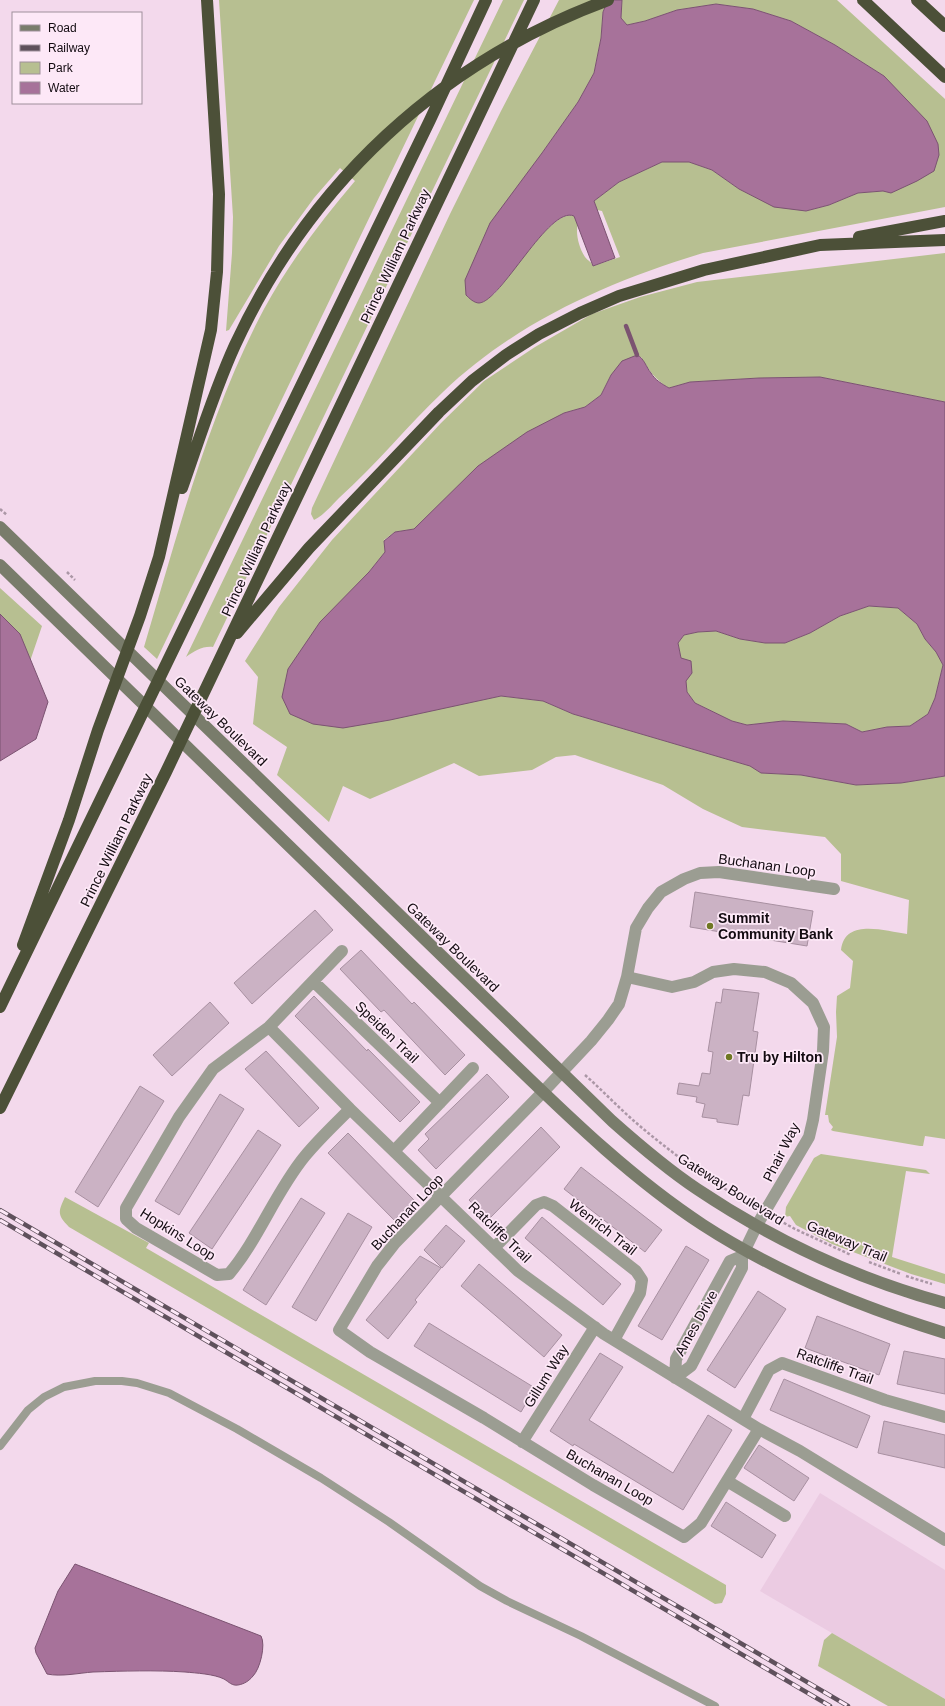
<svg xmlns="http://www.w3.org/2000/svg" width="945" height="1706" font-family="Helvetica,sans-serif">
<rect width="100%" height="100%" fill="#f3d9ec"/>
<path fill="#ebcbe2" d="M820 1493 945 1570V1699L760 1591Z"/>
<path fill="#b7bf91" d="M219 0H474L157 659 144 647C178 533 208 415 264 309 289 263 321 221 355 181L340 168 314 198 279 246 229 330 226 331 232 253 233 217Z
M503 0H524L213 647C202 646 195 651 186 657Z
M559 0H608L603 12 601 38 594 73 578 102 542 153 469 298 480 303C485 300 491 297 495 293 508 279 554 207 574 216L578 223C575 233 579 248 585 257 588 261 591 261 593 266L620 257 602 211 597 210 594 201 619 182 662 162H689L712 170 739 189 806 211 829 205 858 193 883 191 884 76 835 45 791 21 753 9 716 4 677 10 645 21 627 25 621 18 622 0H837L945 99V207L703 253C608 282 516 322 443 392 407 426 376 465 339 498 332 505 323 516 314 520L311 514 312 508 450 214 501 111Z
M945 253V402L820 377 759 378 690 382 669 388C655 380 649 370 641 357L611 375 601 395 585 407 564 413 414 529 395 532 384 540 385 552 369 572 445 707 501 696 543 701 573 714 751 766 761 773 801 775 856 785 901 783 945 776V1139L925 1136 923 1146H920L833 1131 831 1130 833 1127 829 1122 828 1115H825L837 1037 836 1012 837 996 850 988 853 961 841 950C845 918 884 931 907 934L909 900 841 881V854L825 837 742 827 703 809 663 785 575 755 556 757 532 770 479 776 454 763 370 799 343 786 329 822 277 775 287 747 253 724 258 677 245 661 279 607 332 540 441 423 484 381 535 347 592 314 640 297 697 282Z
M0 588 42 626 26 673 0 688Z
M869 606 898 608 917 624 925 639 936 652 943 665 935 698 928 714 910 726 887 727 862 732 846 724 783 721 747 725 732 721 695 703 687 692 678 643 684 635 698 632 716 631 740 639 765 643H785L810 633 840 616Z
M821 1154 926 1170 930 1174 906 1171 892 1257 945 1274V1284L911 1274 832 1244 796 1225 790 1216 785 1217 786 1207 814 1158Z
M65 1197 149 1243 146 1248 726 1585V1594L722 1603 715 1604 69 1227C57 1215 58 1212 65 1197Z
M832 1633 945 1699V1706H888L818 1666 824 1640Z"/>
<path fill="#a7729a" stroke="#7b5371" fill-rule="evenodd" d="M608 0H622L621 18 627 25 645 21 677 10 716 4 753 9 791 21 835 45 884 76 927 121 938 144 939 155 934 171 917 181 891 193 883 191 858 193 829 205 806 211 774 207 739 189 712 170 689 162H662L619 182 594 201 615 258 593 266 574 216C549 205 501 302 479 303 474 303 469 298 466 295L465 280 490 223 542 153 578 102 594 73 601 38 603 12Z
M637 355C644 358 646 367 651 373 655 380 662 384 669 388L690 382 759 378 820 377 945 402V776L901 783 856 785 801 775 761 773 750 766 573 714 543 701 501 696 390 720 343 728 313 724 290 714 282 697 288 669 320 622 369 572 385 552 384 541 395 532 414 529 478 466 527 432 564 413 585 407 601 395 611 375 622 361ZM869 606 898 608 917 624 925 639 936 652 943 665 935 698 928 714 910 726 887 727 862 732 846 724 783 721 747 725 732 721 695 703 687 692 686 681 692 673 691 661 681 658 678 643 684 635 698 632 716 631 740 639 765 643H785L810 633 840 616Z
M0 614 20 634 48 702 36 739 0 761Z
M75 1564 261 1636C266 1645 260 1669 253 1676 249 1681 244 1684 238 1685 232 1686 229 1682 224 1679 214 1674 196 1673 185 1672 155 1670 124 1671 93 1672 79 1673 61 1677 47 1674L36 1653 35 1648 58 1591Z"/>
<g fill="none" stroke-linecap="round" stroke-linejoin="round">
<path stroke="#7b5371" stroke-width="4.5" d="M626 326 637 355"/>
</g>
<path fill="#cbb2c4" stroke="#a890a1" d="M695 892 813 911 807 946 690 927Z
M315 910 333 930 252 1004 234 983Z
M361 950 412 1004 414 1002 465 1055 445 1075 384 1010 381 1012 340 969Z
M723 989 759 993 753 1031 758 1032 749 1096 743 1095 738 1125 717 1122V1119L702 1117 705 1104 696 1102 697 1097 677 1094 679 1083 699 1086 702 1073 710 1074 713 1052 708 1051 716 1002 721 1003Z
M314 996 367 1051 368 1049 420 1102 400 1122 295 1016Z
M210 1002 229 1023 172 1076 153 1055Z
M266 1051 319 1108 299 1127 245 1069Z
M487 1074 509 1097 436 1169 418 1150 429 1139 425 1134Z
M140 1086 164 1101 98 1207 75 1192Z
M220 1094 244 1109 179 1215 155 1201Z
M541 1127 560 1147 488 1220 469 1200Z
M258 1130 281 1145 212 1249 189 1233Z
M348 1133 414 1200 394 1220 328 1153Z
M581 1167 662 1230 645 1252 564 1189Z
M301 1198 325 1213 266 1305 243 1290Z
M348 1213 372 1227 316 1321 292 1307Z
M542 1217 621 1284 603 1305 525 1238Z
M446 1225 465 1241 442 1268 424 1250Z
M686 1246 709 1260 662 1340 638 1326Z
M420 1256 441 1268 415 1300 417 1302 388 1339 366 1320Z
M479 1264 562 1335 544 1357 461 1286Z
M758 1291 786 1309 735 1388 707 1370Z
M817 1316 890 1344 879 1375 805 1348Z
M429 1323 535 1388 521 1412 414 1346Z
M904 1351 945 1359V1394L897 1384Z
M600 1353 623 1367 589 1420 673 1473 708 1415 732 1430 683 1510 574 1444 573 1446 550 1431Z
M784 1379 870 1416 857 1448 770 1410Z
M884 1421 945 1435V1468L878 1453Z
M759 1445 809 1478 794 1501 744 1468Z
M726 1502 776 1535 762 1558 711 1526Z"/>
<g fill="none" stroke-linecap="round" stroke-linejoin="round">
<path stroke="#ab97a6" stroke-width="2.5" stroke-dasharray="3 2" stroke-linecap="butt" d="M0 509 7 515
M67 572 75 580
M585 1075C602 1090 618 1107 634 1121 671 1153 713 1183 755 1207
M775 1218 795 1229 851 1255
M869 1262 901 1274
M906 1276 932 1284"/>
<path stroke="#9b9d92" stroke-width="8" d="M0 1446 28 1410 44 1397 64 1387 95 1381H122L137 1383 169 1393 237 1429 321 1478 389 1522 480 1586 507 1601 581 1636 715 1706"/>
<path stroke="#9b9d92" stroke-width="12" d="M342 951 269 1027 213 1069 179 1117 126 1208V1219L136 1228 217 1275 229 1274C258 1240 276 1191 305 1156 319 1139 335 1124 350 1109
M627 977 672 987 694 982 713 972 734 969 765 972 791 983 813 1003 824 1027 823 1051 813 1120 809 1137 757 1225 742 1256
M314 982 440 1103
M269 1027 350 1109 518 1271 604 1334 759 1429 800 1451 945 1540
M394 1151 473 1068
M494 1248 536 1205 544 1202 553 1206 636 1271 642 1280 640 1293 614 1340
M742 1256V1268L691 1366 675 1378 676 1359 730 1261Z
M743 1419 769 1370 782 1363 885 1400 945 1417
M759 1429 701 1523 684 1537 593 1485 484 1418 370 1352 339 1330 377 1266 395 1243 543 1092 591 1041 608 1020 619 1004 627 977 636 928 648 908 661 892 684 879 700 873 719 872 834 889
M522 1442 595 1327
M727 1481 785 1516"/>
<path stroke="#797c6b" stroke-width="12" d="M0 527 612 1121C639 1145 667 1169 697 1189 773 1240 857 1279 945 1303
M0 565C118 680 237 794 355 910 408 962 461 1013 515 1065 574 1122 633 1179 703 1225 777 1273 861 1307 945 1333"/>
<path stroke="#4c5038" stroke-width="12" d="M863 0 945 77
M917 0 945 26
M859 237 945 221
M182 488C199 440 214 391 235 345 310 183 440 62 608 0
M237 633 309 548 439 412 472 381 506 355 539 334 580 313 619 296 704 270 820 245 945 240
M23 945 69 820 98 730 140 616 159 557 211 330 217 272 219 194 207 0
M0 1007 430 120 486 0
M0 1108 166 772 534 0"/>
<g stroke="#5f515c" stroke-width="4.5">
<path id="rail" d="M0 1210 848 1706
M0 1220 830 1706"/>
</g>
<use href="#rail" stroke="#fde8f7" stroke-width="3" stroke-dasharray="9" stroke-linecap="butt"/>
</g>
<g fill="#6f7823" stroke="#fde8f7" stroke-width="1.5">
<circle cx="710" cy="926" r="4"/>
<circle cx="729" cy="1057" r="4"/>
</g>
<g text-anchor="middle" stroke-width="3.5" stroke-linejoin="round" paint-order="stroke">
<g font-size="14" fill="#130b11" stroke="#fde8f7">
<text transform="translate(395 256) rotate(-65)" y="5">Prince William Parkway</text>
<text transform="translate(256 549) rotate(-65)" y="5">Prince William Parkway</text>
<text transform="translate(221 721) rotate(44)" y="5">Gateway Boulevard</text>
<text transform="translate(116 840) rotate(-64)" y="5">Prince William Parkway</text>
<text transform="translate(767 865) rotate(8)" y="5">Buchanan Loop</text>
<text transform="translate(453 947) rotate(44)" y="5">Gateway Boulevard</text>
<text transform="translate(387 1032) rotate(44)" y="5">Speiden Trail</text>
<text transform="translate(781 1152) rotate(-63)" y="5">Phair Way</text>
<text transform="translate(731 1189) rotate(32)" y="5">Gateway Boulevard</text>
<text transform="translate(407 1212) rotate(-47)" y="5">Buchanan Loop</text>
<text transform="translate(603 1227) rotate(38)" y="5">Wenrich Trail</text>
<text transform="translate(500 1232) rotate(44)" y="5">Ratcliffe Trail</text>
<text transform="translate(178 1234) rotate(32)" y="5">Hopkins Loop</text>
<text transform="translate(847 1241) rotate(23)" y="5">Gateway Trail</text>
<text transform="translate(696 1323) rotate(-61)" y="5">Ames Drive</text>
<text transform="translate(835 1366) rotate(20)" y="5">Ratcliffe Trail</text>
<text transform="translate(546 1376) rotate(-58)" y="5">Gillum Way</text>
<text transform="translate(610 1477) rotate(30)" y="5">Buchanan Loop</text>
</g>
<g font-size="14" font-weight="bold" fill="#130b11" stroke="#fde8f7" text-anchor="start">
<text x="718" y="923">Summit<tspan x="718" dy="16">Community Bank</tspan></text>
<text x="737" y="1062">Tru by Hilton</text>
</g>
</g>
<rect x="12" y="12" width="130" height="92" fill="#fde8f7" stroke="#9f909b"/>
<rect x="20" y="25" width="20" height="6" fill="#797c6b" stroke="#9f909b"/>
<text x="48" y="32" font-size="12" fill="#130b11">Road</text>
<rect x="20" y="45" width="20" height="6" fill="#5f515c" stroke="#9f909b"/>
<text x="48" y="52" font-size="12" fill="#130b11">Railway</text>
<rect x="20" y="62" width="20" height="12" fill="#b7bf91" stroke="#9f909b"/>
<text x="48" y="72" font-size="12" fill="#130b11">Park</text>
<rect x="20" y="82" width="20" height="12" fill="#a7729a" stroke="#9f909b"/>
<text x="48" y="92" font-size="12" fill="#130b11">Water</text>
</svg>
